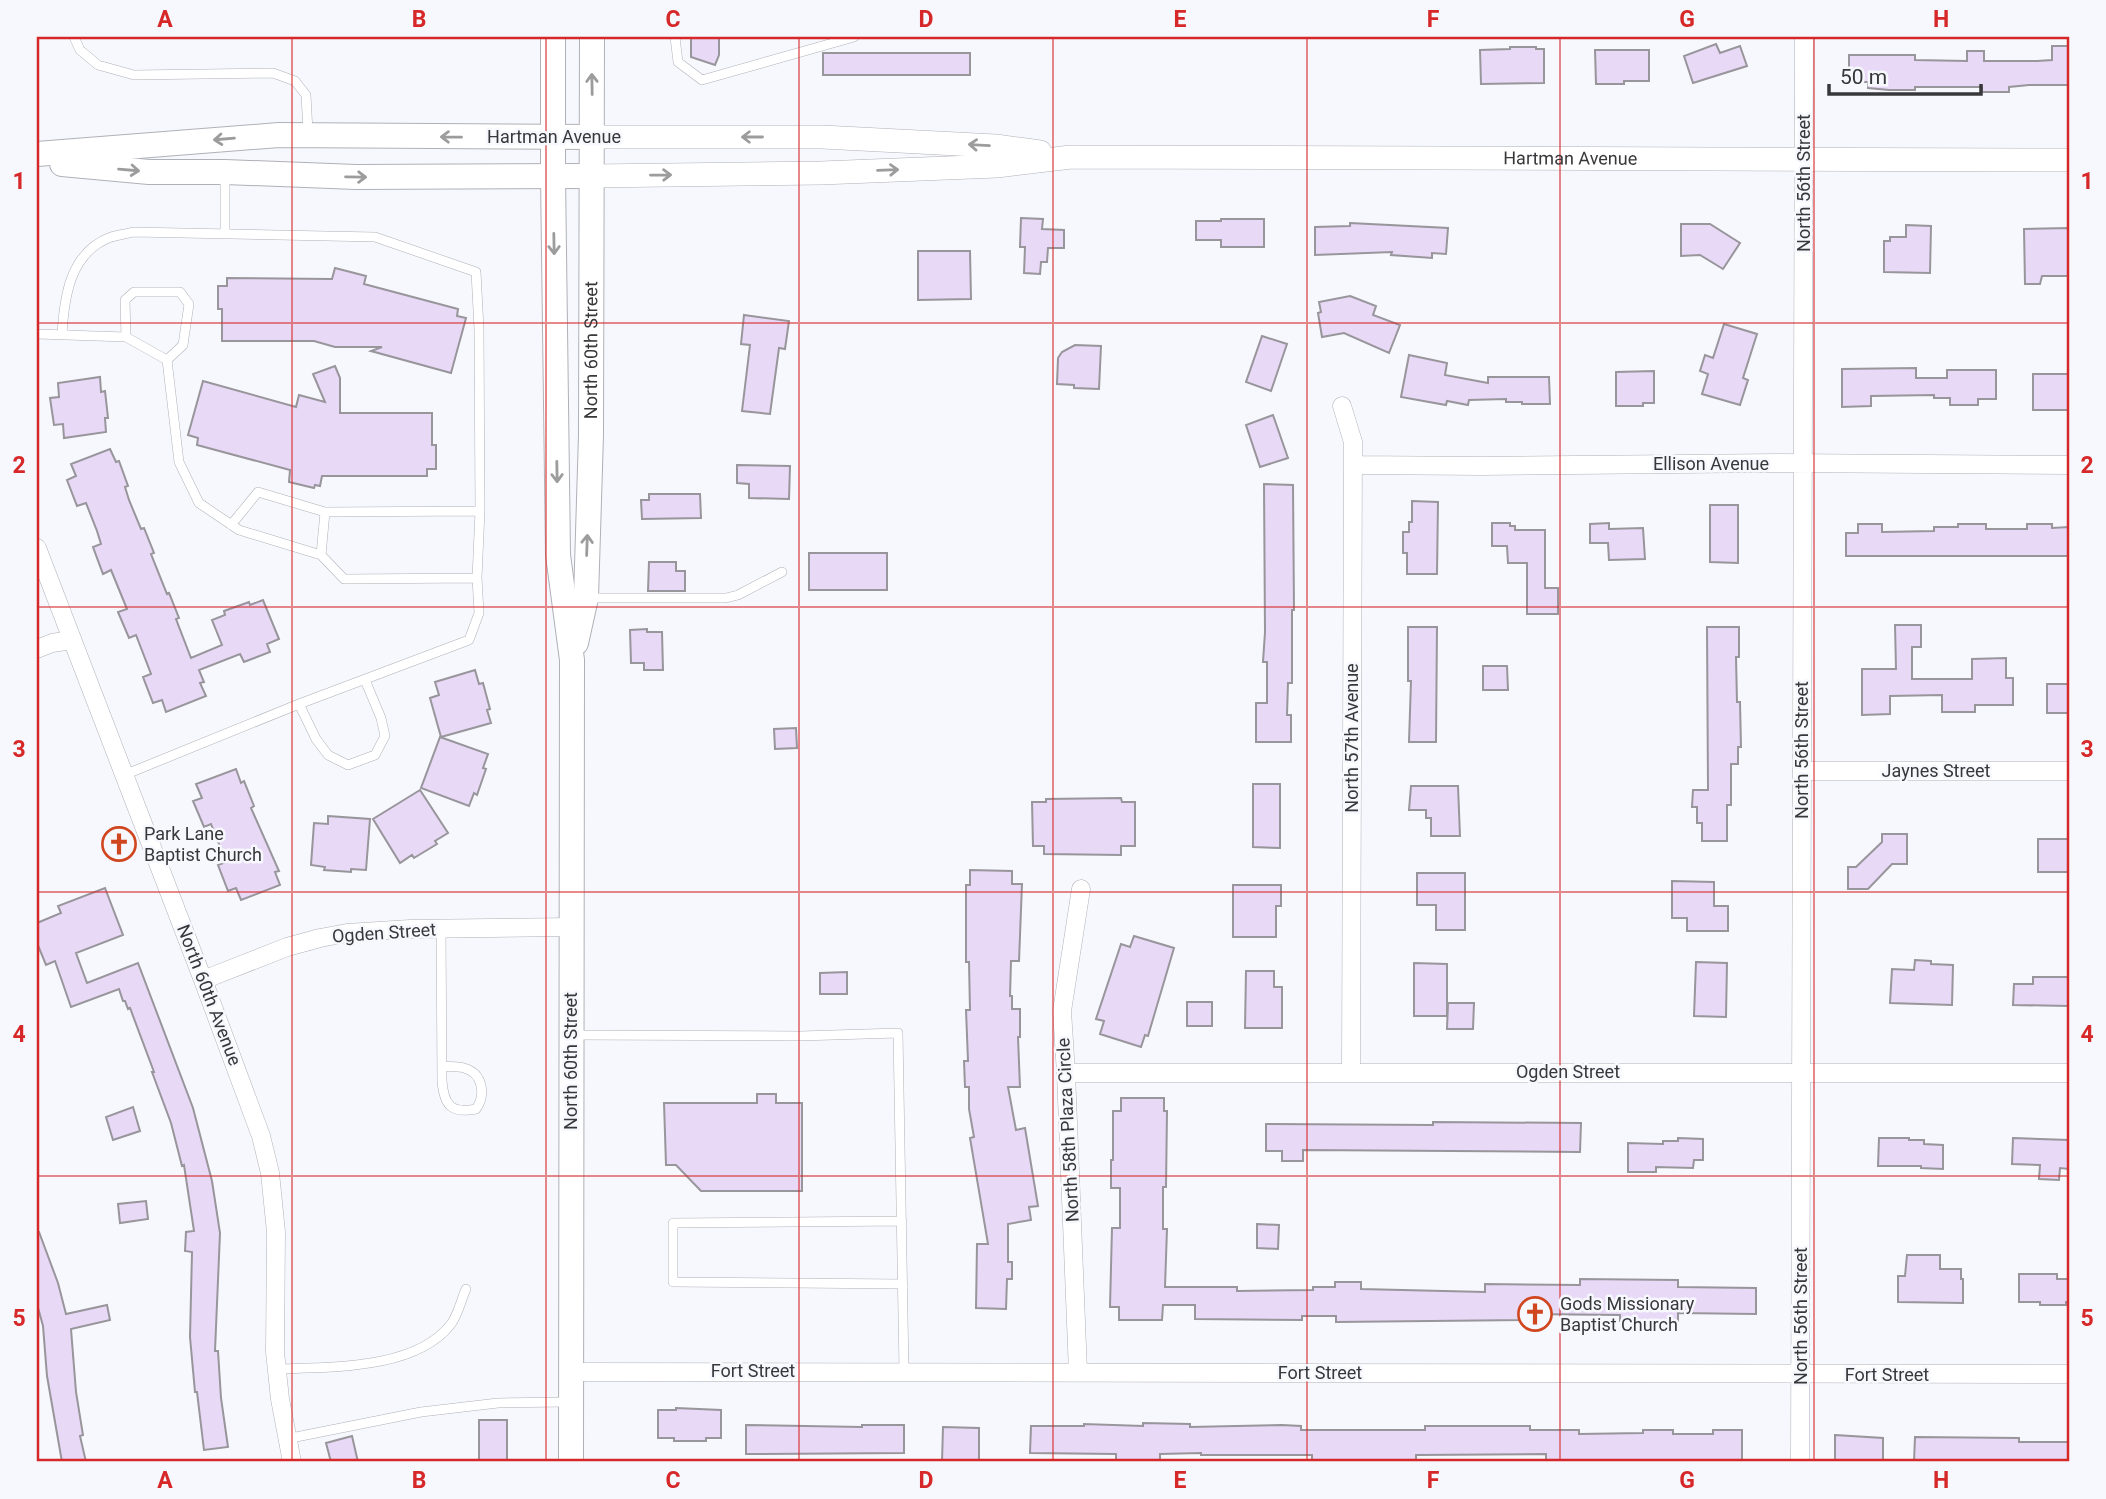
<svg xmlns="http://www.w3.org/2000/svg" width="2106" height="1499" font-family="Roboto,sans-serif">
<rect width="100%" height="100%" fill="#f7f8fe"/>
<path fill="#e8d9f7" stroke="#98959b" stroke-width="2" d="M691 37H719V55L715 65 691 57Z
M1716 44 1720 53 1740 46 1747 66 1693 83 1684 56Z
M2052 46H2069V85H2029L2009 87V92H1982V87H1915V90H1889L1868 88V82H1849V55H1915V60L1967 61V51H1984V61H2037L2052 60Z
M1510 47H1536V49H1544V83L1481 84 1480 50 1510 49Z
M1595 50H1649V81H1624V84H1596Z
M823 53H970V75H823Z
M1021 218 1043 219 1042 229 1064 230V248H1048L1047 262H1041L1040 274 1024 273 1025 247H1020Z
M1221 219H1264V247H1221V240H1196V221H1221Z
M1350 223 1448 228 1446 254 1432 253V258L1391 255 1392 252 1315 255V227L1350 226Z
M1681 224H1710L1740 243 1723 269 1700 255 1681 256Z
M1906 225 1931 226 1930 273 1884 272V241H1890V237H1906Z
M2069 228V276H2042L2040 284H2025L2024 229Z
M918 251H970L971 299 918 300Z
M335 268 366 276 364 284 458 309 457 316 466 318 451 373 371 351 382 347H335L314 341H222V309H218V286H227V278L332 279Z
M1350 296 1376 306 1373 315 1400 325 1389 353 1344 333 1322 337 1318 313 1321 312 1319 302Z
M744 315 789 321 785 349 779 348 770 414 742 411 750 345 741 344Z
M1724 324 1757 334 1743 378 1748 380 1740 405 1702 394 1708 374 1700 371 1705 355 1713 358Z
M1262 336 1287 344 1271 391 1246 382Z
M1075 345 1101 346 1099 389 1074 388V385L1057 384 1058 358 1062 352Z
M1409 355 1447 363 1445 375 1488 383V377H1549L1550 404H1522V402H1506V399L1469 400 1468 405 1447 401 1446 405 1401 397Z
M335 366 340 378V413H432V445H436V469H427V476H322L320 486 315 485 314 488 289 482 290 470 197 445 198 438 188 435 203 381 296 407 299 395 325 402 313 374Z
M1916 368V378H1947V370H1996V399H1978V405H1950V398H1934V395L1871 396V406L1842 407V369Z
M1654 371V403H1643V406H1616V372Z
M2033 374H2069V410H2033Z
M100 377 101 392 105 391 108 418H105L106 432 64 438 63 424 54 425 50 398 59 397 58 383Z
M1273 415 1288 458 1260 467 1246 425Z
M110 449 116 462 119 461 128 486 125 487 129 500 141 529 144 528 154 553 151 554 167 594 169 593 179 618 176 619 191 658 222 645 212 620 225 615 224 611 249 602 250 605 263 600 279 639 267 644 270 652 244 662 240 654 199 670 204 682 200 683 206 696 166 712 162 700 153 703 143 677 151 674 136 635 129 638 118 612 127 609 111 570 103 574 93 547 101 544 97 531 86 503 77 506 67 480 76 476 71 464Z
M737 465 790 466 789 499 749 498V484L737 483Z
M1264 484 1293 485 1294 610H1292V683H1288L1287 715H1291V742H1256V703H1267V662H1263L1265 632Z
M649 494H700L701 518 642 519 641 500H649Z
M1412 501 1438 502 1437 574H1407V553H1403V532H1409V522H1412Z
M1710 505H1738V563L1710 562Z
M1492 523H1510V526H1515V530H1545V588H1558V614H1527V563H1508L1507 546H1492Z
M1609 523V529L1643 528 1645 559 1609 560 1608 543H1590V524Z
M1858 524H1882V532L1934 531V527H1958V524H1986V529H2027V524H2052V528L2069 527V556H1846V533H1858Z
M809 553H887V590H809Z
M649 562H676V571H685V591H648Z
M1895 625H1921V647H1912V679H1972V659L2006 658V678H2013V705H1975V712H1942V695L1890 696V714L1862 715V669H1896Z
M1408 627H1437L1436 742H1409L1411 681H1408Z
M1707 627H1739V657H1736L1737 702H1740L1741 747H1738V764H1731V805H1727V841H1702V823H1697V807H1692L1693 790H1708Z
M647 629V632H662L663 670H644V663H631L630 630Z
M1483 666H1507L1508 690H1483Z
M475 670 479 684 483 683 490 709 487 710 491 723 441 737 430 698 439 695 435 682Z
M2047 684H2069V713H2047Z
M796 728 797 748 775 749 774 729Z
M440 737 488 754 483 768 486 769 477 795 474 793 469 806 421 788Z
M236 769 241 783 244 781 254 806 251 808 279 871 275 872 280 885 241 900 236 888 228 891 218 865 226 862 211 824 204 827 193 801 202 798 196 784Z
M1253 784H1280V848L1253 847Z
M1411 786H1458L1460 836H1431V818H1426V810H1409Z
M420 790 448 833 435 841 437 844 414 858 412 855 400 863 373 819Z
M1121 798 1122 802H1135V846H1121V855L1044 854V846H1033L1032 802H1046V799Z
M328 816 370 819 366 870 351 869V872L324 870 325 867 311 865 314 823 328 824Z
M1882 834H1907V864H1892L1868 889H1848V867H1856L1882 842Z
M2038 839H2069V872H2038Z
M970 870 1012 871V884H1022L1019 961H1011L1010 996H1012V1009H1020V1037H1018L1020 1087H1008L1016 1130 1025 1128 1038 1206 1029 1207 1031 1220 1008 1224V1262H1012V1279H1007L1006 1309 976 1308 977 1244H988L970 1138 974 1137 969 1109V1087H965L964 1061H968L966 1010H970L969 962H966V885H970Z
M1417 873H1465V930H1436V905H1417Z
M1672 881 1714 882V906H1728V931H1687V918H1672Z
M1233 885H1281V906H1276V937H1233Z
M105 888 123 935 76 953 87 983 138 963 193 1108 212 1181 220 1233 215 1351H218L221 1398 228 1447 204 1450 197 1392H195L190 1337 192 1252 185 1251 186 1232 194 1231 184 1165 182 1166 171 1123 152 1072H154L130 1008 128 1009 125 1001H123L119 989 71 1007 55 961 46 965 37 943V923L61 913 58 906Z
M1134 936 1174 948 1148 1036 1145 1035 1141 1047 1100 1034 1104 1021 1096 1019 1121 944 1130 947Z
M1915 960 1931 961V964L1953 965 1952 1005 1890 1003 1892 969 1914 970Z
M1696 962 1727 963 1726 1017 1694 1016Z
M1414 963 1447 964V1016H1414Z
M1246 971H1274V987H1282V1028H1245Z
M847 972V994H820V973Z
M2033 977H2069V1006L2013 1005 2014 984H2033Z
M1187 1002H1212V1026H1187Z
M1448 1003H1474L1473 1029H1447Z
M757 1094H776V1103H802V1191H701L676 1165H666L664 1103H757Z
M1121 1098H1164V1111H1167L1166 1187H1163V1229H1167L1165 1287H1237V1291L1313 1290V1287H1335V1282H1361V1289L1485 1292V1284L1580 1285V1279L1678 1280V1287L1756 1288V1314L1678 1313V1321H1620V1315L1524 1314V1320L1336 1322V1316H1302V1320L1195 1319V1305H1163L1162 1320H1119V1307H1110L1112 1228H1120V1188H1111V1160H1113V1111H1121Z
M133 1107 140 1131 113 1140 106 1117Z
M1433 1122 1581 1123 1580 1152 1303 1150V1161H1282V1151H1266V1124L1433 1125Z
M1678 1138 1703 1139V1160H1694L1693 1168 1656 1167V1172H1628V1143L1663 1144V1141H1678Z
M1879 1138H1909V1140H1924V1144L1943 1145V1169L1921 1168V1166H1878Z
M2013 1138 2069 1140V1169L2060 1168 2059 1180 2039 1179 2040 1165 2012 1164Z
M146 1201 148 1219 120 1223 118 1204Z
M1257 1224 1279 1225 1278 1249 1257 1248Z
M37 1232H39L58 1283 66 1314 107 1305 110 1320 71 1329 76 1392 83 1435 80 1436 86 1462H62L47 1376 43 1326 37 1304Z
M1907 1255H1940V1269H1961V1279H1963V1303L1898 1302V1276H1905Z
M2019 1274H2057V1279H2069V1302H2066V1305H2040V1302H2019Z
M676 1408 721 1410V1438H706V1441H674V1438H658V1410H676Z
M479 1420H507V1462H479Z
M1143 1423 1190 1424V1427L1282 1425 1301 1426V1430H1425V1426H1530V1430H1579V1434L1643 1433V1430H1673V1434H1713V1430H1742V1462H1546V1454L1416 1455V1460L1312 1462V1455H1201V1453L1160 1454V1462H1116V1454L1030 1453 1031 1426H1084V1424L1143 1426Z
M746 1425 862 1427V1425H904V1453L746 1454Z
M943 1427 979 1428V1462H942Z
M1835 1435 1883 1438V1462H1835Z
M352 1436 358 1462H331L326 1443Z
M1915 1437 2019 1438V1442H2069V1462H1914Z"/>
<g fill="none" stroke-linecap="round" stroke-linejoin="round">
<g stroke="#afb1b7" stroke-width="10">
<path id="service" d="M74 37 80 50 98 65 134 75 273 73 295 81 306 95 308 132
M675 37 678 62 702 80 854 37
M225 174V234
M37 334 126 337 167 360 179 462 199 503 239 530 321 555 344 579 477 578 479 613 469 640 299 704 124 775
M62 335C64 297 70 252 111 237 118 235 126 234 133 232L375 237 476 272 479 329 480 511 325 512
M126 337 125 300 134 292H180L189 304 183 345 167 360
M231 525 258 492 325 512 321 555
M477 578 480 511
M588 598H726L738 595 782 572
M299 704 316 739 328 755 348 765 375 755 385 736 381 718 365 680
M441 929 442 1081C444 1105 451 1114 476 1109 486 1095 483 1073 464 1068 457 1066 449 1067 442 1066
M573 1035 800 1036 898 1033 904 1371
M902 1221 673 1223V1282L903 1284
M277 1369C329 1367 416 1370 451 1324 458 1315 461 1300 466 1289
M286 1439 421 1412 498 1403 568 1402"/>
</g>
<g stroke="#afb1b7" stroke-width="19">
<path id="minor" d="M1342 406 1353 442 1351 1072
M1354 465 1482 466 1778 463 2069 465
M37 548 203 980 261 1136 270 1173 276 1232 275 1352 280 1399 292 1462
M37 649 52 643 72 640
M1802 771H2069
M203 980 287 947 320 938 347 933 410 929 572 927
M1066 1073H2069
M571 1372 2069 1374
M1078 1372 1066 1073 1062 1011 1081 889
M1800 1462 1804 37"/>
</g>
<g stroke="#afb1b7" stroke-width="24">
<g id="tertiary">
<path d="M593 137H822L996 146 1040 152"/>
<path id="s1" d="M593 176 821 173 997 166 1071 157 2069 160"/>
</g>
</g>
<g stroke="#afb1b7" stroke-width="26">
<g id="secondary">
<path d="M553 37V176L558 555 572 660 571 1462"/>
<path d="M37 154 279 135 593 137"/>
<path d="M62 164 149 172H225L356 177 593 176"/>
<path id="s2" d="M576 643 586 598 591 435 592 37"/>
</g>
</g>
<use href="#service" stroke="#fff" stroke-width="9"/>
<use href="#minor" stroke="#fff" stroke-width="18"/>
<use href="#tertiary" stroke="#fff" stroke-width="23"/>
<use href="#secondary" stroke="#fff" stroke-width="24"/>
</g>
<defs><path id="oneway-shaft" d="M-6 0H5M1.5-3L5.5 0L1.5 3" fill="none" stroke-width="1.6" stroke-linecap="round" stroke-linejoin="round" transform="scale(1.75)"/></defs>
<g stroke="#9c9c9d">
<use href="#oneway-shaft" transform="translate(592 84) rotate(-91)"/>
<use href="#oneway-shaft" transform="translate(451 137) rotate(-179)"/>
<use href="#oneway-shaft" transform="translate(752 137) rotate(180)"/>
<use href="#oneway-shaft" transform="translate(224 139) rotate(175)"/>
<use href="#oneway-shaft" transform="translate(979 145) rotate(-177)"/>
<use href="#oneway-shaft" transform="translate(129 170) rotate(5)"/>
<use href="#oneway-shaft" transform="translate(888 170) rotate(-2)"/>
<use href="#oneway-shaft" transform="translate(661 175) rotate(-1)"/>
<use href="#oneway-shaft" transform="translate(356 177) rotate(1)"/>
<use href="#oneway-shaft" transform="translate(554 244) rotate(89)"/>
<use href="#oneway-shaft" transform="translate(557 472) rotate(89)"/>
<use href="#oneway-shaft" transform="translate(587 545) rotate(-88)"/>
</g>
<path fill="none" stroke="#d62828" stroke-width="2" stroke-opacity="0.55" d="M292 37V1462M546 37V1462M799 37V1462M1053 37V1462M1307 37V1462M1560 37V1462M1814 37V1462M37 323H2069M37 607H2069M37 892H2069M37 1176H2069"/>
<defs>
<g id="church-ring" transform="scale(1.75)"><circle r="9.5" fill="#f7f8fe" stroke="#cf461f" stroke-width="1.5"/><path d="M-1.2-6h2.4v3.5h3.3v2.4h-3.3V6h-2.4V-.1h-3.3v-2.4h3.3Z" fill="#cf461f"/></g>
</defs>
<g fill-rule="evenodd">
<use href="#church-ring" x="119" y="844"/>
<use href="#church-ring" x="1535" y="1314"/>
</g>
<g text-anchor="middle" stroke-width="5" stroke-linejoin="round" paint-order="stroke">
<g font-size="18" fill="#38383b" stroke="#f7f8fe">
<text x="554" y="143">Hartman Avenue</text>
<text dy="6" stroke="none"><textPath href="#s1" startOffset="978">Hartman Avenue</textPath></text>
<text transform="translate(1804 183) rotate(-90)" y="6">North 56th Street</text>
<text dy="6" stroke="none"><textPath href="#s2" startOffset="294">North 60th Street</textPath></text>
<text x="1711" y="470">Ellison Avenue</text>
<text transform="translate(1352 738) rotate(-90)" y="6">North 57th Avenue</text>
<text transform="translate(1802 750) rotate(-90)" y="6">North 56th Street</text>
<text x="1936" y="777">Jaynes Street</text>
<text transform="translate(384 933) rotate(-4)" y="6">Ogden Street</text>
<text transform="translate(209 995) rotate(69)" y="6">North 60th Avenue</text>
<text transform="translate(571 1061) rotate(-90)" y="6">North 60th Street</text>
<text x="1568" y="1078">Ogden Street</text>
<text transform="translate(1068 1130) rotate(-93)" y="6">North 58th Plaza Circle</text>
<text transform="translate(1801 1316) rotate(-90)" y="6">North 56th Street</text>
<text x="753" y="1377">Fort Street</text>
<text x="1320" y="1379">Fort Street</text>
<text x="1887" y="1381">Fort Street</text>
</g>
<g font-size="18" fill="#38383b" stroke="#f7f8fe" text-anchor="start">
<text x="144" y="840">Park Lane<tspan x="144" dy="21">Baptist Church</tspan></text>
<text x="1560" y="1310">Gods Missionary<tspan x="1560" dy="21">Baptist Church</tspan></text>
</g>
</g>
<rect width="2106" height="1499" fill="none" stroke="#f7f8fe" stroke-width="77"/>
<path d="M1829 84v10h152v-10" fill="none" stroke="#38383b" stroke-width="3.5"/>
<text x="1840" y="84" font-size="21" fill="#38383b" stroke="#f7f8fe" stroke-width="5" paint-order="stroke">50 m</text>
<rect x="38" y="38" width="2030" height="1422" fill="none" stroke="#d62828" stroke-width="2.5"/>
<g font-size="23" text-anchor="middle" font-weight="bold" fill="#d62828">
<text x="165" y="27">A</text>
<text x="419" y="27">B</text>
<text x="673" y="27">C</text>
<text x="926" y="27">D</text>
<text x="1180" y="27">E</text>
<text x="1433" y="27">F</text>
<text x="1687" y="27">G</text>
<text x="1941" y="27">H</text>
<text x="19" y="189">1</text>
<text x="2087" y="189">1</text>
<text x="19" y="473">2</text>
<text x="2087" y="473">2</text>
<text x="19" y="757">3</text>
<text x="2087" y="757">3</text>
<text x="19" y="1042">4</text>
<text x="2087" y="1042">4</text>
<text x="19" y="1326">5</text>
<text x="2087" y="1326">5</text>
<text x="165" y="1488">A</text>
<text x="419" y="1488">B</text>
<text x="673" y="1488">C</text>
<text x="926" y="1488">D</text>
<text x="1180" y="1488">E</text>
<text x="1433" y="1488">F</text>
<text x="1687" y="1488">G</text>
<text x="1941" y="1488">H</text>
</g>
</svg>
